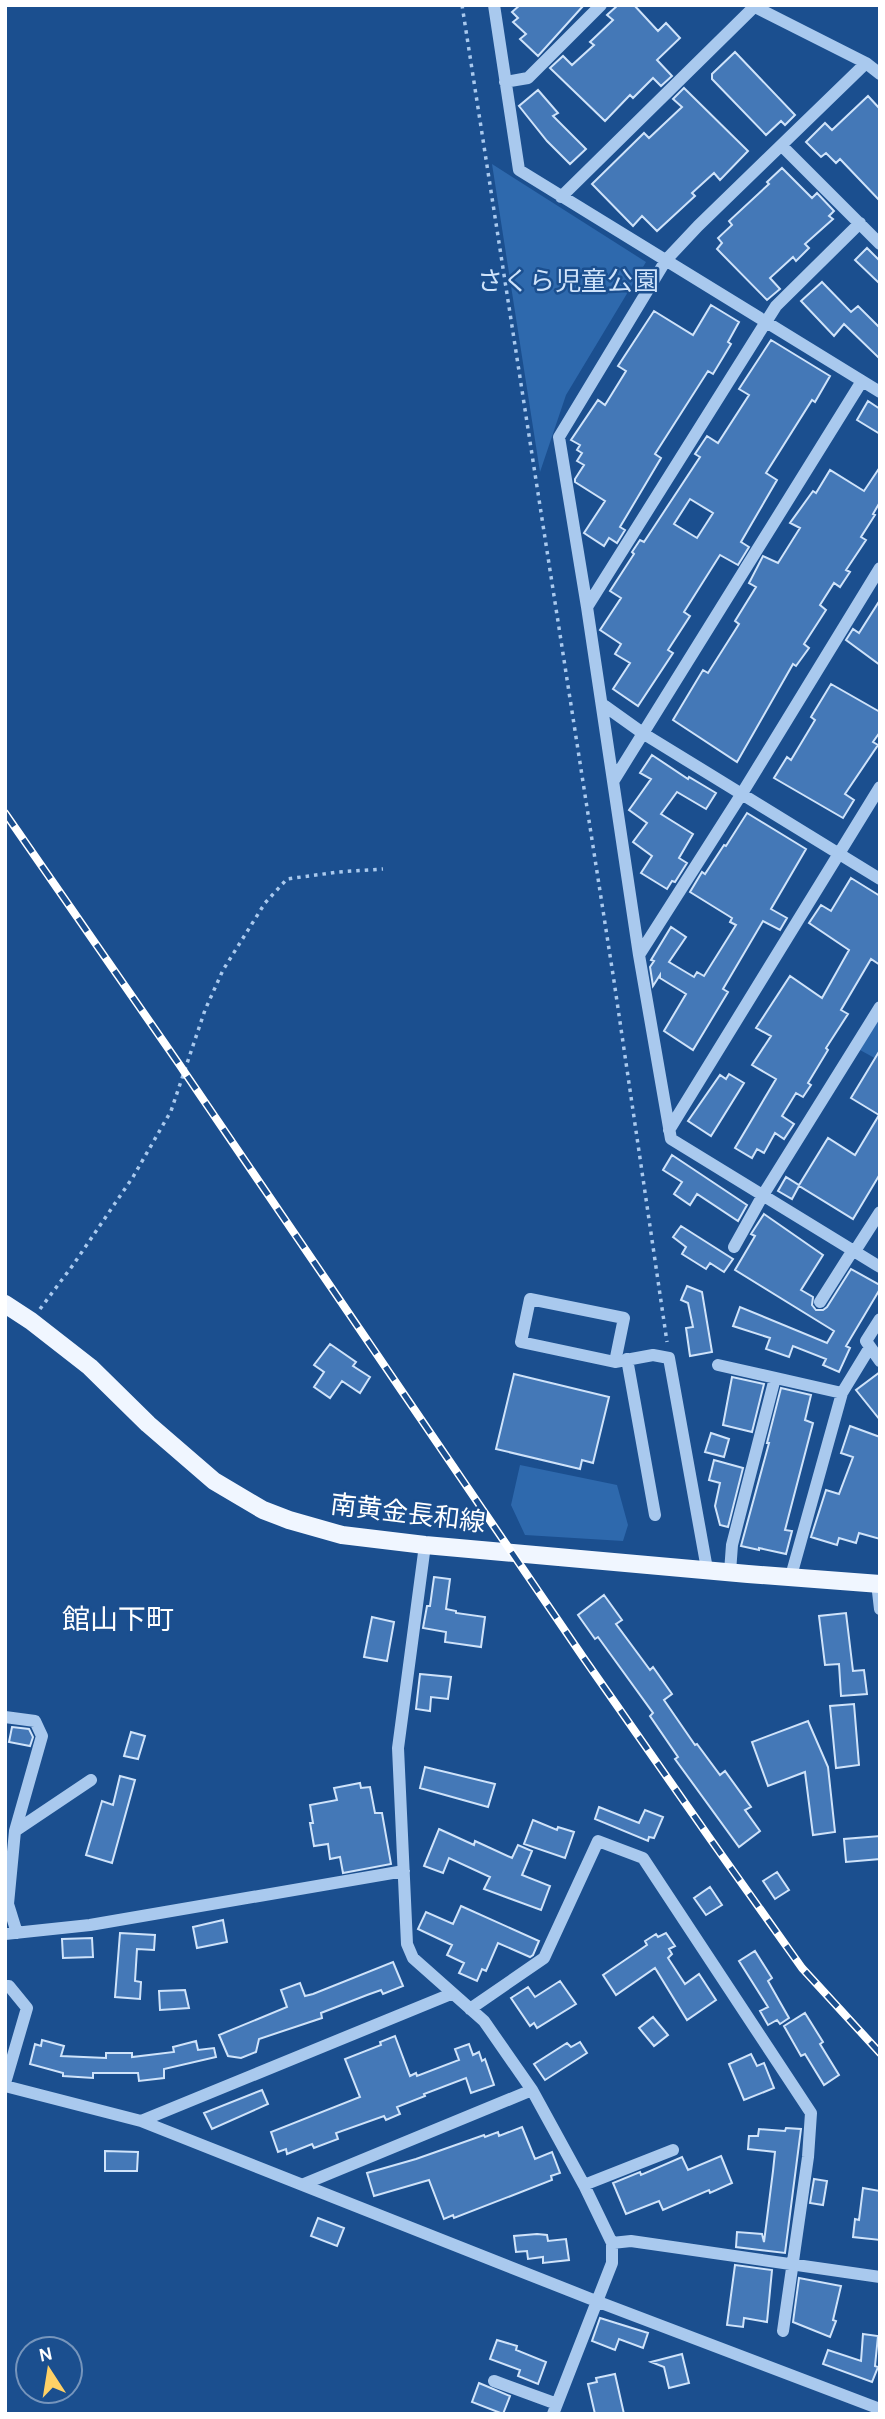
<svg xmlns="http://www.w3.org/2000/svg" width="885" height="2419" font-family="Karla,'Noto Sans JP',sans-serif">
<rect width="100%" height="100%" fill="#1b4f8f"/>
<path fill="#2e69ad" d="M492 164 646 262 566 395 540 472Z
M880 1017V1061L860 1050Z
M520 1465 617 1485 628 1525 623 1541 525 1535 511 1505Z"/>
<path fill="#4478b7" stroke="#cfe3fa" stroke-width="2" fill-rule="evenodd" d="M520 5H584L538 56 520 39 526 34 513 22 518 18 512 12Z
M618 5H634L658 31 666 23 680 38 657 60 672 76 661 86 653 78 633 98 630 95 605 121 550 68 563 56 572 65 594 45 590 42 613 20 607 15Z
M735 52 795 115 785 125 781 121 766 135 712 79V74Z
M684 88 748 151 720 180 714 173 692 193 695 196 657 231 642 216 633 226 592 184 644 133 649 138 682 107 673 99Z
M538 90 558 113 553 116 586 149 570 164 547 141 519 106Z
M868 96 880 109V201L840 159 836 163 826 153 821 157 806 142 825 123 832 130Z
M782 168 812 198 817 193 834 211 829 216 833 219 805 244 809 248 796 261 793 257 770 278 780 289 767 300 717 249 722 243 718 238 732 225 729 221 769 184 767 182Z
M867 248 880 261V284L855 260Z
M822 282 851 312 858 306 880 328V359L844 324 834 336 801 301Z
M711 305 739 322 728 342 731 344 713 374 708 371 655 454 661 458 620 527 625 530 617 543 609 538 604 546 584 533 605 501 575 482V479L584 465 577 461 582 453 577 450 580 445 571 440 598 400 605 405 626 371 618 366 654 311 693 335Z
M771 340 830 376 815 402 812 400 766 473 777 480 741 542 749 547 738 565 720 555 684 612 690 616 668 650 673 653 638 706 613 689 630 663 615 654 621 644 600 630 621 598 610 591 634 554 632 552 640 540 644 542 700 457 695 454 707 436 718 443 749 395 739 389ZM690 499 713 513 697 538 674 524Z
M868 401 880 409V434L857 420Z
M880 467V502L873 514 875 515 861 537 866 540 846 570 850 572 840 587 834 583 820 605 826 610 804 644 809 648 796 666 793 664 737 762 673 720 703 670 708 673 739 624 735 621 756 587 749 583 763 556 778 563 800 528 790 523 813 491 816 493 830 470 864 491Z
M880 600V665L846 640 853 629 859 633Z
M831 684 880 712V732L873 742 878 745 845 794 854 800 843 818 774 778 787 757 791 760 815 720 811 717Z
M652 755 688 779 689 777 716 793 706 809 677 792 661 814 693 834 679 858 687 863 675 882 672 881 667 889 641 873 652 856 633 842 647 823 629 810 651 779 640 773Z
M747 813 806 849 771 909 787 918 780 930 763 921 723 989 728 992 693 1050 664 1031 686 994 660 978V975L653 986 650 967 654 961 651 960 671 927 686 937 669 962 694 977 697 972 704 976 736 925 730 922 732 918 690 892 702 872 705 874 724 845 726 846Z
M851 878 880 896V965L871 959 841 1010 848 1014 826 1048 828 1050 808 1083 811 1085 803 1097 796 1093 782 1116 794 1124 784 1139 775 1133 764 1153 757 1149 752 1158 735 1148 776 1079 752 1065 771 1036 756 1028 790 976 822 998 849 950 809 923 821 905 831 911Z
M880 1050V1174L853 1219 799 1186 792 1199 778 1191 786 1177 799 1185 828 1138 855 1155 879 1115 851 1098Z
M729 1074 744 1083 711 1136 688 1121 720 1075 726 1079Z
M672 1155 747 1205 738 1221 697 1194 690 1205 674 1194 682 1182 663 1170Z
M764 1214 823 1255 801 1290 813 1297 812 1305 816 1310H823L827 1307 851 1269 880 1285V1289L846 1346 850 1348 839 1372 823 1365 826 1359 793 1346 789 1357 766 1349 770 1338 733 1326 740 1307 827 1343 834 1331 735 1270 755 1236 751 1234Z
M681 1226 733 1259 724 1272 710 1263 706 1269 682 1254 686 1247 673 1237Z
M687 1286 702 1292 712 1352 690 1356 686 1328 693 1327 688 1303 681 1300Z
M330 1344 356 1362 353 1366 370 1377 360 1393 342 1381 330 1398 314 1387 324 1372 314 1365Z
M880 1372V1420L856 1390Z
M514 1374 609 1397 593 1463 582 1460 580 1469 496 1449Z
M732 1377 764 1384 752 1432 723 1425Z
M781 1388 811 1395 805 1420 813 1423 785 1530 792 1531 786 1554 759 1548V1550L741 1546 769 1443H767Z
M850 1426 880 1437V1539L859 1533 856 1543 839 1538 837 1545 811 1537 826 1490 839 1494 853 1457 841 1453Z
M711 1433 729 1439 724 1457 705 1452Z
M714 1460 743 1468 728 1527 720 1525 715 1506 720 1483 709 1480Z
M434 1577 450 1579 446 1609 456 1611V1613L485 1617 481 1647 445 1642 446 1632 423 1628 427 1606H430Z
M604 1595 622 1620 616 1624 650 1670 653 1667 672 1694 664 1700 695 1745 697 1744 720 1775 725 1771 751 1807 745 1810 760 1831 739 1847 675 1759 678 1757 650 1716 653 1713 598 1637 595 1639 578 1615Z
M846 1613 853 1671 864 1670 867 1694 841 1696 839 1664 825 1665 819 1616Z
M372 1617 394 1622 387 1661 364 1657Z
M420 1674 451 1677 448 1699 431 1697 430 1711 416 1709Z
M854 1704 859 1765 836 1768 830 1706Z
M808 1721 828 1767 835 1832 813 1835 805 1772 768 1786 752 1742Z
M12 1727 29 1729 33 1737 30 1746 9 1742Z
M131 1732 145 1736 138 1759 124 1756Z
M425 1767 495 1784 488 1807 420 1788Z
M120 1776 135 1780 112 1863 86 1855 102 1801 113 1805Z
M360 1783 361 1788 370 1787 375 1813H382L391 1864 343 1873 340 1857 330 1859 328 1844 314 1846 310 1823H313L310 1805 337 1800 334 1788Z
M599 1807 639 1823 645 1810 663 1817 654 1838 649 1837 648 1841 595 1819Z
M533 1820 557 1830 558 1827 574 1832 565 1858 524 1844Z
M439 1829 474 1845 475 1841 512 1858 518 1845 532 1851 522 1875 550 1886 541 1910 484 1889 490 1877 449 1858 443 1873 424 1866Z
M880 1836V1859L846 1862 844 1839Z
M777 1872 789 1890 775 1899 763 1881Z
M710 1887 722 1905 706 1915 694 1898Z
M461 1906 539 1941 533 1955 530 1957 498 1943 486 1971 482 1969 477 1981 459 1973 464 1963 447 1955 452 1945 418 1929 426 1912 453 1924Z
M223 1920 227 1942 197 1948 193 1927Z
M120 1933 155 1935 154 1950 137 1949 135 1981 141 1982 140 1999 115 1997Z
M666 1933 675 1946 669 1949 672 1954 668 1958 685 1984 699 1974 716 2000 687 2020 655 1968 616 1995 603 1975 647 1945 645 1941 656 1934 658 1937Z
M92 1938 93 1957 63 1958 62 1939Z
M755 1951 772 1978 768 1981 789 2018 780 2024 777 2020 768 2025 760 2011 768 2007 739 1961Z
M393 1962 403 1986 383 1994 381 1990 367 1995 321 2013 322 2018 259 2039 256 2052 241 2058 228 2056 219 2035 287 2007 281 1990 300 1983 305 1996 313 1994Z
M560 1981 576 2004 537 2028 534 2023 530 2026 511 1998 528 1987 535 1997Z
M185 1990 189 2008 160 2010 159 1991Z
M805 2013 823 2042 820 2044 839 2075 824 2085 805 2054 801 2056 784 2026Z
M653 2017 668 2035 654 2046 639 2028Z
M395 2036 410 2076 416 2073 417 2076 459 2060 455 2049 469 2044 473 2055 479 2052 482 2061 485 2059 494 2085 471 2093 466 2078 424 2094 425 2096 397 2107 400 2114 386 2120 384 2116 336 2133 338 2139 314 2148 312 2144 287 2154 286 2149 278 2152 271 2132 360 2097 345 2059 381 2045 380 2042Z
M42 2040 64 2046 61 2056 106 2058V2053H132V2057L174 2052 173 2047 196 2041 198 2050 214 2048 216 2057 164 2069V2078L139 2081 138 2073H93V2078L63 2076V2073L30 2064 35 2044 41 2046Z
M580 2042 587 2053 545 2080 534 2064 567 2043 571 2047Z
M751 2054 757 2066 764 2063 774 2088 744 2100 729 2064Z
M262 2090 268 2104 212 2129 204 2113Z
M522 2127 535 2159 552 2152 560 2173 551 2176 552 2180 454 2218 453 2215 444 2219 429 2180 374 2196 367 2173 416 2159 484 2135 485 2137 498 2132 499 2136Z
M786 2128 801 2129 785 2253 736 2247 737 2232 762 2234 764 2242 773 2171 775 2152 748 2149 749 2136H758L759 2129 785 2131Z
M105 2151 138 2152 137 2171H105Z
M721 2156 732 2183 710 2193 709 2190 663 2210 659 2201 626 2214 613 2183 640 2172 641 2175 682 2157 688 2170Z
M814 2179 827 2181 823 2205 810 2203Z
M863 2188 880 2191V2240L853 2237 855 2219 859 2220Z
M318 2218 344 2228 337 2246 311 2236Z
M537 2234 547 2235 548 2241 566 2239 569 2260 543 2263V2257L528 2259 527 2251 516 2252 514 2236Z
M735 2265 772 2270 767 2322 744 2318 743 2327 727 2325Z
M799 2278 841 2286 833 2320 836 2321 830 2337 793 2322Z
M600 2318 648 2333 643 2348 619 2339 615 2350 592 2341Z
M863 2334 878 2336 875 2366 878 2367 872 2382 823 2364 828 2350 861 2361Z
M497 2340 517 2346 516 2350 546 2362 538 2384 518 2376 520 2370 490 2359Z
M682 2354 689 2383 669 2388 664 2367 651 2362Z
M615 2374 624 2414H595L588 2384 597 2382 596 2378Z
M479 2383 510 2396 503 2414 472 2402Z"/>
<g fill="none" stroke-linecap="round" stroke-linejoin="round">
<path stroke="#a9c9ee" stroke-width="3.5" stroke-dasharray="3.5 5" stroke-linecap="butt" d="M462 5 614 981 667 1342
M40 1309 73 1265 133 1177 171 1111 205 1010 223 970 265 903 287 879 338 872 383 869"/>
<path stroke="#a9c9ee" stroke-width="12" d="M494 5 519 170 880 392
M751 5 866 63 880 74
M866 63 698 226 666 260 559 437 587 607 639 955 671 1139 880 1267
M505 82 528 78 601 5
M782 146 880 244
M561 197 754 7
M587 607 776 306 860 223
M602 704 644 734 880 879
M614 780 862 381
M639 955 741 795 880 568
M669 1130 880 787
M734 1247 763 1195 880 1007
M855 1251 880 1212
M530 1299 624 1318 615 1362 521 1342Z
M820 1302 853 1250
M880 1319 866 1341 880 1361
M627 1359 655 1515
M615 1362 653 1355 669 1358 707 1569
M718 1365 842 1393
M425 1545 398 1748 407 1944 413 1958 484 2021 532 2090 584 2185 612 2243V2263L553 2414
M730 1572 732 1545 775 1378
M791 1576 842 1393 870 1347
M877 1583 880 1609
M5 1717 35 1721 42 1736 15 1831 8 1904 17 1933
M15 1831 91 1780
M5 1934 90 1925 404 1871
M5 1986H9L27 2008 5 2083
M470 2009 544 1958 598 1841 643 1858 811 2113 808 2157 783 2331
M5 2086 141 2121 596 2301 880 2409
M141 2121 451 1994
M304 2184 532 2090
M584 2185 673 2150
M612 2243 631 2241 880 2277
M494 2381 557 2404"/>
<path stroke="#f0f6ff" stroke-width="18" d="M5 1304 31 1321 90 1367 148 1424 214 1481 263 1510 289 1520 342 1535 425 1545 748 1574 880 1584"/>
<g stroke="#fff" stroke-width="8">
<path id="rail" d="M5 813 179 1064 583 1657 711 1840 802 1968 880 2053"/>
</g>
<use href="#rail" stroke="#1b4f8f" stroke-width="5" stroke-dasharray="16" stroke-linecap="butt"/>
</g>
<g text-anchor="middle" stroke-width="5" stroke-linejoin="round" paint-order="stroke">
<g font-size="26" fill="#cfe3fa" stroke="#1b4f8f">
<text x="568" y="290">さくら児童公園</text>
</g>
<g font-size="26" fill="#fff" stroke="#1b4f8f">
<text transform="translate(408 1513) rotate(7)" y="9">南黄金長和線</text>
</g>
<g font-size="28" fill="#fff" stroke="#1b4f8f">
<text x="118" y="1629">館山下町</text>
</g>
</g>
<rect width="885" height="2419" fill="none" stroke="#ffffff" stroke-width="14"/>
<g transform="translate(49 2370) rotate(348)"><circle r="33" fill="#1b4f8f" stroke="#7695bc" stroke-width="2"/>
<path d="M0-5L12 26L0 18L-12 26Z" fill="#ffd166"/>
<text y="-10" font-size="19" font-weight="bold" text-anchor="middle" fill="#ffffff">N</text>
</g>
</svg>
